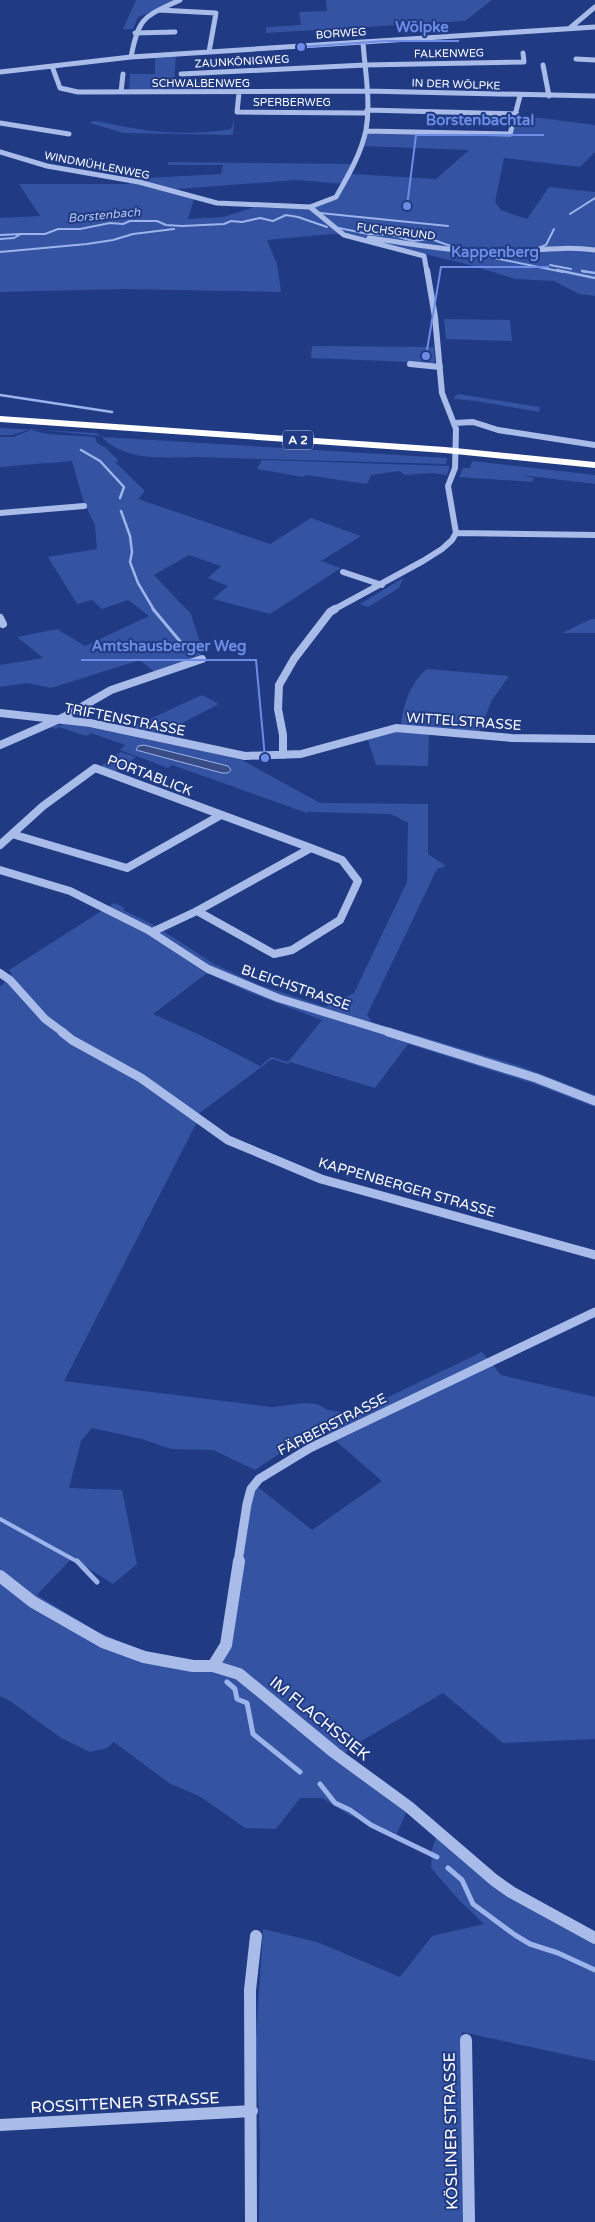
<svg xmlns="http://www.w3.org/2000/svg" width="595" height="2222" font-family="'Varela Round',sans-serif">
<rect width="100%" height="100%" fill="#203b84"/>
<path fill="#3453a2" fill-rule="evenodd" d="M136 0H180L138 17 133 29H123Z
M326 0H492L465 21 266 33V27L301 25 299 12 327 11Z
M176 55 174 83H223L222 91H129L130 74H155V57Z
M518 115 595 125V152L580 167 504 158 495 202 501 210 527 219 549 187 595 192V296L579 294 554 281 515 279 474 266 347 235 331 234 267 240 277 264 281 292 124 289 0 292V218L40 216 19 184H129L127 179 221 174 223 165H168V162L355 164 351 174 436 179 469 150 362 146 367 132 511 135ZM296 180 346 184 339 198 309 209 255 207 223 217 188 219 194 199 164 190Z
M234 120 233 135 124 133 90 123 92 121C108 122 122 127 138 129 168 134 202 134 231 129Z
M444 319 510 320 512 341 446 339Z
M312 346 434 347 435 363 311 358Z
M458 394 540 407 539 412 476 401 455 399 454 397Z
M0 428 96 433 103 437 447 458 446 464 194 457C163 458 123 461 101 436L31 429 12 435H0Z
M31 430 47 434 95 437 97 443 106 448 119 461 115 462 145 491 138 499 270 544 311 518 361 536 321 561 341 568 270 614 213 599 228 586 208 578 221 566 189 555 154 575 191 614 202 649 200 656 156 673 140 660 51 688 27 683 0 687V665L43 658 17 637 57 629 85 646 149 616 128 600 102 609 92 600 77 604 48 557 97 549 95 525 84 503 72 461 0 467V437H13Z
M262 460 450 466 447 475 431 473 405 475 400 471 371 475 367 484 306 475 303 477 257 469Z
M472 461 595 475V484L521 475 534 478 532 482 459 477 463 468H470Z
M403 578 399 588 368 607 360 604Z
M591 619H595V633H562Z
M427 669 509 676 492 700 479 732 429 728 428 766 376 765 367 737 404 726 401 723C404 703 411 682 427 669Z
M202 695 219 704 161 734 130 728Z
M64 724 93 728 240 759 320 803 428 804V854L446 866 437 869 367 1015 372 1022 520 1066 595 1095V1107L534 1084 408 1044 375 1088 290 1062 288 1064 272 1059 197 1115 198 1120 64 1381 272 1407 304 1403 317 1404 328 1410 353 1414 482 1352 501 1375 595 1397V1739L503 1743 443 1693 353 1746 339 1758 408 1808 397 1834 349 1815 322 1798H300L276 1829 245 1828 201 1797 169 1783 114 1742 107 1748 90 1752 61 1738 10 1701 0 1696V987L12 974 9 970 114 903 125 908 123 910 154 925 214 964 257 984 326 1007 354 993 407 882 408 823 391 814 310 812 311 810 307 813 172 765 168 768 120 750 125 745 91 733 86 736 59 727 55 729 51 727ZM207 973 248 992 322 1020 288 1062 271 1057 260 1066 202 1036 153 1014ZM92 1428 142 1439 171 1449 213 1450 255 1470 294 1444 325 1428 331 1437 382 1481 312 1530 258 1487 250 1500 228 1645 213 1663 147 1653 98 1632 37 1595 72 1558 113 1584 137 1564 122 1490 69 1488 81 1441Z
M121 752 136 757 116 772 101 766Z
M438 1831 464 1858 595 1935V2061L462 2032 463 2222H259L260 2143 256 2041 263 1929 317 1942 400 1977 432 1936 484 1924 458 1899 431 1868 432 1850Z"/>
<path fill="#394c83" stroke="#9cb3eb" d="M144 745 228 766 231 770 228 773H222L136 750 138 746Z"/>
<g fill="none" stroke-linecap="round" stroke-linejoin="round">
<path stroke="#9cb3eb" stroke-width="2" d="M320 213 448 226
M570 214 595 198
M339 228 368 234 392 235 413 241 431 239 459 249
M0 235 21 234
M0 239 14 238 21 234H45L58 229H80L110 223 123 224 130 221H157L166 225 182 226 224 224 231 221 242 222 260 218 273 221 286 215 298 217 327 227
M538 248 546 245 554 229
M468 249 506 250
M0 252 87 244 113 240 133 234 174 229
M470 253 563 272
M550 265 571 269
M582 271 586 272"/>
<path stroke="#9cb3eb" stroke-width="2.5" d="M557 270 595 278
M582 271 595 273
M0 395 112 412
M81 450 100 461 124 487 120 498
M121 511 130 536 132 552 130 562 138 583 154 610"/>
<path stroke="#9cb3eb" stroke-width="3" d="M153 609 189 652"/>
<path stroke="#9cb3eb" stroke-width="4" d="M0 1519 78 1562"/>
<path stroke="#9cb3eb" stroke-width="5" d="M77 1561 97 1582
M227 1682 235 1689 237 1699 247 1703 253 1734 300 1772
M320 1784 335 1803 350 1810 371 1825 437 1857
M448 1868 462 1880 473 1904 515 1935 530 1944 558 1953 595 1970"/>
<path stroke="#a8bbe9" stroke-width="5" d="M159 10 216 13 209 52
M570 28 595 7
M135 33 175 32
M131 57C139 16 144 17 180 0
M576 59 595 60
M543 65 549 96
M52 66 60 88 78 92 366 91 595 96
M0 72 131 57 595 27
M181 74 365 65 524 62 523 53
M121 92 123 74
M239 93 237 112 366 113
M367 110 517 114
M0 123 69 134
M366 131 510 134 520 96
M0 152 47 166 139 182 217 203 310 207 336 197C348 176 361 154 366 130 371 102 365 71 363 42
M310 207 344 235 424 256 427 272
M369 238C408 243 448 251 487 252 524 253 559 245 595 250"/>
<path stroke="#a8bbe9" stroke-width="6" d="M410 364 440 367
M454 423 473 422 498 430 595 445
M0 513 84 506
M456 533 595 535
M343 572 382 585
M333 610 423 561 442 549 452 540 456 533 448 486 455 468 456 429 442 393 435 317 427 270"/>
<path stroke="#a8bbe9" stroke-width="8" d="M0 618 3 624
M0 713 90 723 245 756 301 754 396 728 512 738 595 739
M0 745 64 717 111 690 202 659
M283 755V735L278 709 279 685 294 659 330 612 335 609
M12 834 127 868 221 815
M0 845 43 806 95 768 311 848 197 911 152 932
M0 870 70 891 148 930 208 969 278 998 392 1033
M197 911 274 954 292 950 340 920 358 881 342 860 311 848
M0 973 10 980 45 1019 64 1033"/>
<path stroke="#a8bbe9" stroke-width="9" d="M62 1032 72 1040 141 1078 228 1140 321 1179 595 1255
M388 1032 536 1078 595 1101
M238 1562 247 1504 251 1489 259 1479 310 1448 595 1312"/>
<path stroke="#a8bbe9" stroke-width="12" d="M0 1576 33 1602 103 1642 144 1657 193 1666H213L239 1674 335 1753 409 1807 494 1880 511 1892 595 1938
M213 1666 226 1645 239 1561
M466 2040 469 2222
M0 2125 252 2111
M251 2222 250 1990 256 1936"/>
<path fill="#fff" fill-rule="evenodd" d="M0 416 445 447 595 462V468L445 453 0 422Z"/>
</g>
<g text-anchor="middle" stroke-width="4" stroke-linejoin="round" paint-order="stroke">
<g font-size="11" fill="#fff" stroke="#203b84">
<text transform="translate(341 33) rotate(-4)" y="4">BORWEG</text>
<text transform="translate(449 53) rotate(-1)" y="4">FALKENWEG</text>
<text transform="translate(242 61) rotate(-3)" y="4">ZAUNKÖNIGWEG</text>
<text x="201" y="87">SCHWALBENWEG</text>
<text transform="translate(456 84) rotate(2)" y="4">IN DER WÖLPKE</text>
<text x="292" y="106">SPERBERWEG</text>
<text transform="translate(97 165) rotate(11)" y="4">WINDMÜHLENWEG</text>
<text transform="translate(396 231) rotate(7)" y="4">FUCHSGRUND</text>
</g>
<g font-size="12" font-style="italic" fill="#b4c5f1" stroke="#203b84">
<text transform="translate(104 215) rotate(-5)" y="4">Borstenbach</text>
</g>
<rect fill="#203b84" stroke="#bcc4da" stroke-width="1" x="283" y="430.5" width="30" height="19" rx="4"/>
<g font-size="12" font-weight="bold" fill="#fff">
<text x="298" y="444">A 2</text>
</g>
<g font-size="14" fill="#fff" stroke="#203b84">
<text transform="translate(125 719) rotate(11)" y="5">TRIFTENSTRASSE</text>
<text transform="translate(464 721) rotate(4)" y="5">WITTELSTRASSE</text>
<text transform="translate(150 775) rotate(21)" y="5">PORTABLICK</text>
<text transform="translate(296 987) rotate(19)" y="5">BLEICHSTRASSE</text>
<text transform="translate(407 1187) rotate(16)" y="5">KAPPENBERGER STRASSE</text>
<text transform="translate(332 1424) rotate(-27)" y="5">FÄRBERSTRASSE</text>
</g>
<g font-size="16" fill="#fff" stroke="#203b84">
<text transform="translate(320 1718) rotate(39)" y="6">IM FLACHSSIEK</text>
<text transform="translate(125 2102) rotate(-3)" y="6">ROSSITTENER STRASSE</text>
<text transform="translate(450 2131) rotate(-91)" y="6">KÖSLINER STRASSE</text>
</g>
</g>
<path fill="none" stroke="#6c8ce6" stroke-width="2" d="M301 47L385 41H459M407 206L416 135H544M426 356L441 267H549M265 758L256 660H81"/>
<g fill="#6c8ce6" stroke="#203b84" stroke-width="2">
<circle cx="301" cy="47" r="5"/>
<circle cx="407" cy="206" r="5"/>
<circle cx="426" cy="356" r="5"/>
<circle cx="265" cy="758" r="5"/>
</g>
<g font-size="15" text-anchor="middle" font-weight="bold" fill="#6c8ce6" stroke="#203b84" stroke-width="4" stroke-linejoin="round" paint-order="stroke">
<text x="422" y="32">Wölpke</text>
<text x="480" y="125">Borstenbachtal</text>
<text x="495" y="257">Kappenberg</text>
<text x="169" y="651">Amtshausberger Weg</text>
</g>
</svg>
